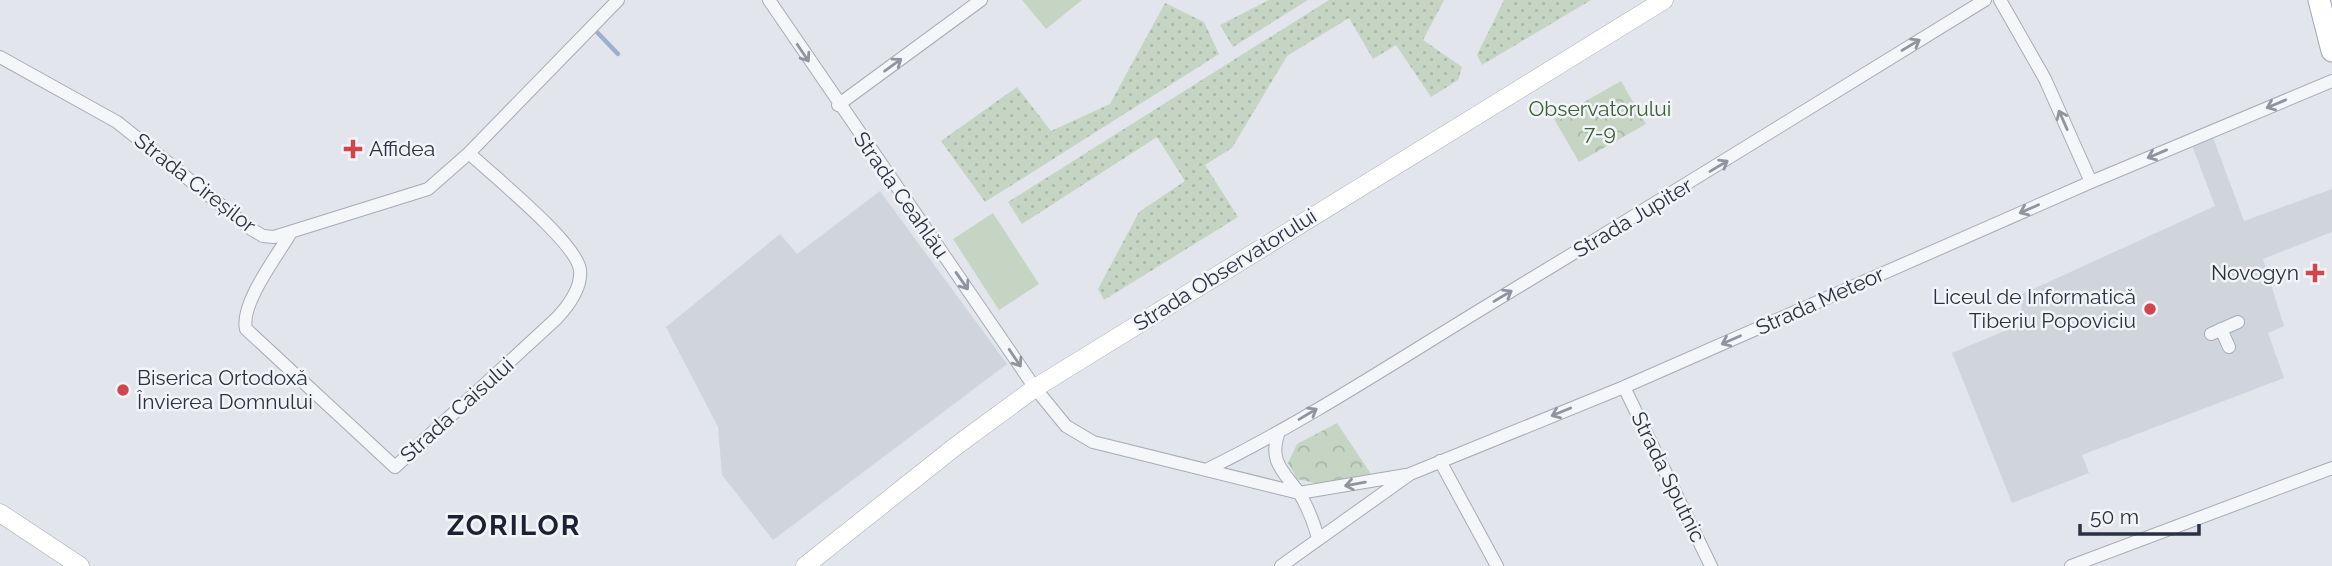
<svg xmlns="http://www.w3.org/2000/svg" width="2332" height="566" font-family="Raleway,sans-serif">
<defs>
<pattern id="grass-dots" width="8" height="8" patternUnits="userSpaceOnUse" patternTransform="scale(1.75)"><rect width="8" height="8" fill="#c6d5c3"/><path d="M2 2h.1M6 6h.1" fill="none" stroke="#aab7a9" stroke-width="1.8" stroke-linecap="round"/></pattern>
<pattern id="park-crowns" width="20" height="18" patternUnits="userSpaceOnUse" patternTransform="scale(1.75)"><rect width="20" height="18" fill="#c6d5c3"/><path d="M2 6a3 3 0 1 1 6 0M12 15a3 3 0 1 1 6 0" fill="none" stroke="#aab7a9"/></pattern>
</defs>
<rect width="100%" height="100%" fill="#e2e5eb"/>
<path fill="#d0d4dd" d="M2211 132 2244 221 2332 189V232L2263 259 2284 326 2268 333 2284 378 2082 455 2089 473 2012 503 1952 353 2021 324 2022 294 2215 206 2190 140Z
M880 191 1007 364 773 540 722 475 718 427 666 327 780 234 797 254Z"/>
<path fill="url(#grass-dots)" d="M1269 0H1308L1233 47 1220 25Z
M1329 0H1444L1423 40 1462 67 1458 80 1431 97 1396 45 1373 59 1349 18 1287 56 1232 148 1205 165 1238 217 1104 300 1098 289 1139 212 1185 181 1157 137 1022 224 1008 202Z
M1504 0H1591L1482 65 1477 55Z
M1165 3 1204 22 1219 54 985 202 941 141 1017 87 1051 131 1110 104Z"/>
<path fill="url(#park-crowns)" d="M1621 81 1646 124 1579 162 1554 119Z
M1337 423 1373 477 1319 484 1297 479 1288 463 1297 444Z"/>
<path fill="#c6d5c3" d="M1022 0H1082L1046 29Z
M993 213 1039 284 999 310 953 239Z"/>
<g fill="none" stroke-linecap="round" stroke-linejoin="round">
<path stroke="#9dafcc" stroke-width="4.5" d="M594 29 618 54"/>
<g stroke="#a7abb6" stroke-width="14">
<path id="street" d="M769 0 1035 388 1066 426 1093 442 1299 493 1406 475
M2000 0 2045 79 2091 182
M0 57 117 122 251 229 263 236 274 237 428 189 469 153 618 0
M838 105 981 0
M290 234C277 256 240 304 246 329L395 467 557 318C568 306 582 288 580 270 577 243 492 175 469 153
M2221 329 2229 347
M2211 334 2238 322
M1624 387 1711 566
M1279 432C1267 463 1286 473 1301 496 1309 510 1314 523 1318 538
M1440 461 1497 566
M1206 470C1300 424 1390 365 1480 310 1649 208 1816 103 1985 0
M1281 566 1410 474 1624 387 2091 182 2332 81
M2071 566 2332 468"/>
</g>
<g stroke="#a7abb6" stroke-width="19">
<path id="secondary" d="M0 513 80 566
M805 566 956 446 1035 388 1664 0"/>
</g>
<g stroke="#a1a8b7" stroke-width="23">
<path id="primary" d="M2319 0 2332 51"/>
</g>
<use href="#street" stroke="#f5f6f9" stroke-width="12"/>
<use href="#secondary" stroke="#fff" stroke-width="18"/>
<use href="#primary" stroke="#fff" stroke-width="21"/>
</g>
<defs><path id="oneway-shaft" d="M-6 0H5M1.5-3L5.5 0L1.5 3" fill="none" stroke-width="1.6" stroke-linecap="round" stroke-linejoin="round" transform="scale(1.75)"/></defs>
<g stroke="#90949e">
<use href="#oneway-shaft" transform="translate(1911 45) rotate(-31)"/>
<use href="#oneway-shaft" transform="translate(803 53) rotate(56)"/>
<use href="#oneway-shaft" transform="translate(893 65) rotate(-36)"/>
<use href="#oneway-shaft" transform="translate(2276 104) rotate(157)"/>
<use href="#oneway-shaft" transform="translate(2063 120) rotate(-114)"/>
<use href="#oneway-shaft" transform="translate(2157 154) rotate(157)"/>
<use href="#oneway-shaft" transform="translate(1719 166) rotate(-31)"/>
<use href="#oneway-shaft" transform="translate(2029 209) rotate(156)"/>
<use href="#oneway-shaft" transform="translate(962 281) rotate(55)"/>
<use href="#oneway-shaft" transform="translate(1503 296) rotate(-31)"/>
<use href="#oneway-shaft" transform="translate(1731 340) rotate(156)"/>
<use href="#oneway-shaft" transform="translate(1015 358) rotate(56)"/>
<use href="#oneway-shaft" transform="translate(1561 412) rotate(158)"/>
<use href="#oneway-shaft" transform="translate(1308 414) rotate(-31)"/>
<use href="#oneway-shaft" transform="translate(1355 484) rotate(170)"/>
</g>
<g fill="#d2454d" stroke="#f2f4f8" stroke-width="2.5">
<path d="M349.5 138.5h7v7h7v7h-7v7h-7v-7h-7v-7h7z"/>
<path d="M2311.5 262.5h7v7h7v7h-7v7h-7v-7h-7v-7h7z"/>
<circle cx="2150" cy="309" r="7"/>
<circle cx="123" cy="390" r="7"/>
</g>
<g text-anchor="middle" stroke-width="5" stroke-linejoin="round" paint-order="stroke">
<g font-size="21" fill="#3a6036" stroke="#f2f4f8">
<text x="1600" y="116">Observatorului<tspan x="1600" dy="24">7-9</tspan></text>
</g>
<g font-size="21" fill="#2a3144" stroke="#f2f4f8" text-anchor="start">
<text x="369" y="156">Affidea</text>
<text x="2299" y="280" text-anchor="end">Novogyn</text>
<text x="2136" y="304" text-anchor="end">Liceul de Informatică<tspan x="2136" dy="24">Tiberiu Popoviciu</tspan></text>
<text x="137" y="385">Biserica Ortodoxă<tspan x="137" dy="24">Învierea Domnului</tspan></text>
</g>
<g font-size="21" fill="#2a3144" stroke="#f2f4f8">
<text transform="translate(195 183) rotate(38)" y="7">Strada Cireșilor</text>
<text transform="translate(901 195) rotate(55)" y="7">Strada Ceahlău</text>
<text transform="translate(1633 218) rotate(-31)" y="7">Strada Jupiter</text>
<text transform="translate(1225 270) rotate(-32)" y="7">Strada Observatorului</text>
<text transform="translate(1820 301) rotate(-24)" y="7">Strada Meteor</text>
<text transform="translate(457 410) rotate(-42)" y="7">Strada Caisului</text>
<text transform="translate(1668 477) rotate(64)" y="7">Strada Sputnic</text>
</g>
<g font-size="28" font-weight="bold" letter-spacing="2" fill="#1c2234" stroke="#f2f4f8">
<text x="514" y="535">ZORILOR</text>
</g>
</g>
<path d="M2080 524v10h119v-10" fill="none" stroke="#2a3144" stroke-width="3.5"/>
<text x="2090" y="524" font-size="21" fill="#2a3144" stroke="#f2f4f8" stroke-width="5" paint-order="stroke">50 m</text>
</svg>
